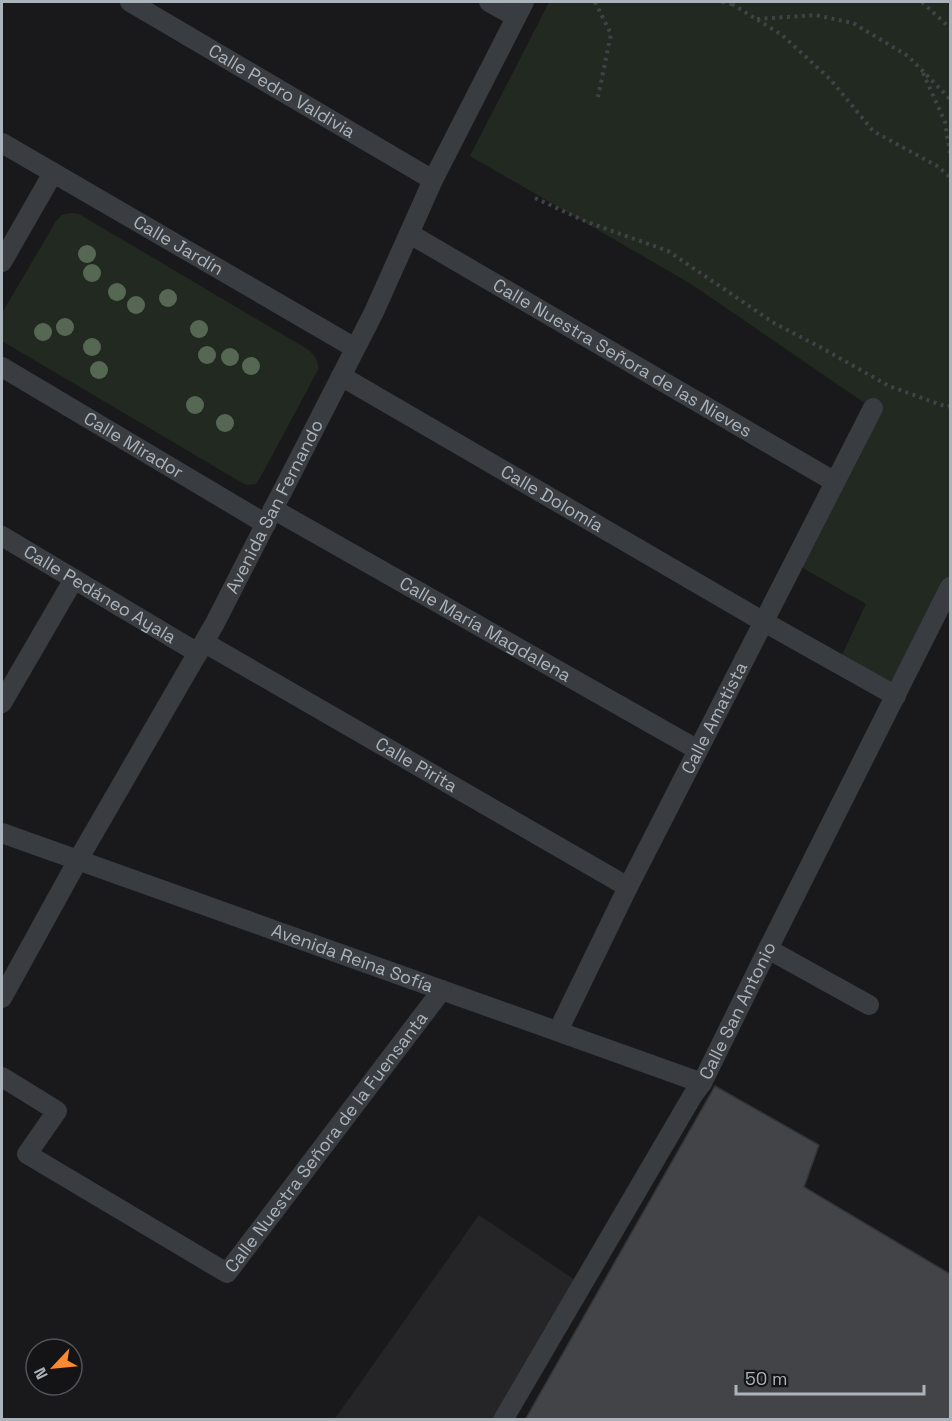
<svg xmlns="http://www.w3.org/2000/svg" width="952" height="1421" font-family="'Space Grotesk',sans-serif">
<rect width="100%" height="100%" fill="#19191b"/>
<path fill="#252528" d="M479 1215 582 1285 506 1419 334 1420Z"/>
<path fill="#212920" d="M549 2H950V587L896 696 838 663 866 604 794 563 872 408 691 284 470 156Z
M70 213 79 214 309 350C315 357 319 361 318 370L260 478 256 484 247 485 239 481 2 341V313L56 221 62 215Z"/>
<path fill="#434448" stroke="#333437" stroke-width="1.5" d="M715 1086 819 1145 804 1187 950 1274V1420H525Z"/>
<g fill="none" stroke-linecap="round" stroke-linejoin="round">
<path stroke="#3f4347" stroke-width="4" stroke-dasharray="3 4.5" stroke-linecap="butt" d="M595 2 611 34 598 97
M722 2 732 4 736 2
M922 2 950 28
M732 4 782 35 831 80 873 131 937 166 950 177
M757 19 815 15 853 23 908 56 950 99
M923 73 945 122 950 153
M535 198 587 222 668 251 774 323 820 347 889 386 947 407 950 406"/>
<g stroke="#393c40" stroke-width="20">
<path id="s1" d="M130 2 433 180"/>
<path d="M489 2 516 17"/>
<path id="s2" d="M2 143 355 348"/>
<path id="s3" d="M410 234 835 482"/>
<path d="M2 262 53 173"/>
<path id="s4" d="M2 367 266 524"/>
<path id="s5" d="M341 376 764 622 896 696"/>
<path id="s6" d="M273 509 698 750"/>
<path id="s7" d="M2 536 198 653"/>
<path id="s8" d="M205 643 628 887"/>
<path d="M2 703 74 579"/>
<path id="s9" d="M2 833 702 1083"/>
<path d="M768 949 869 1005"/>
<path id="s10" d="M2 998 78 860 215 623 374 312 433 180 524 2"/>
<path id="s11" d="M558 1031 628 887 873 408"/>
<path id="s12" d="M2 1077 57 1111 27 1154 227 1273 442 990"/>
<path id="s13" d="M503 1420 693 1095 702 1083 768 949 950 587"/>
</g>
</g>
<g fill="#566753">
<circle cx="87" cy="254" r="9"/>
<circle cx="92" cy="273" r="9"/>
<circle cx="117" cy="292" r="9"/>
<circle cx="168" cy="298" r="9"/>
<circle cx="136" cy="305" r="9"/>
<circle cx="65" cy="327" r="9"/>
<circle cx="199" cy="329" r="9"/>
<circle cx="43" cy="332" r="9"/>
<circle cx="92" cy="347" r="9"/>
<circle cx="207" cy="355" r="9"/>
<circle cx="230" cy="357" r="9"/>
<circle cx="251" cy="366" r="9"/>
<circle cx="99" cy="370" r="9"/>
<circle cx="195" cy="405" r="9"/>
<circle cx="225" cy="423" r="9"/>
</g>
<g text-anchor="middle" stroke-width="4.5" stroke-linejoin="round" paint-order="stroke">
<g font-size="18" fill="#abb3bb" stroke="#141416">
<text dy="6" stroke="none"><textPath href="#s1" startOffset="176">Calle Pedro Valdivia</textPath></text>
<text dy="6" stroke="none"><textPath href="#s2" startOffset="204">Calle Jardín</textPath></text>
<text dy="6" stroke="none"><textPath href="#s3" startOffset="246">Calle Nuestra Señora de las Nieves</textPath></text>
<text dy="6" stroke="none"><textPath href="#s4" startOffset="153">Calle Mirador</textPath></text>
<text dy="6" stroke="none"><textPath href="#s5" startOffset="244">Calle Dolomía</textPath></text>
<text dy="6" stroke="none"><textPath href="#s10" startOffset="562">Avenida San Fernando</textPath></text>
<text dy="6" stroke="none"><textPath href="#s7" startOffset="114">Calle Pedáneo Ayala</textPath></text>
<text dy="6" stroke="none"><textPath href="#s6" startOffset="244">Calle María Magdalena</textPath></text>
<text dy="6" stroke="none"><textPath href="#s11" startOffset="350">Calle Amatista</textPath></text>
<text dy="6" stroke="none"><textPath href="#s8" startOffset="244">Calle Pirita</textPath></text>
<text dy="6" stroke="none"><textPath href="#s9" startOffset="372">Avenida Reina Sofía</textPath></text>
<text dy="6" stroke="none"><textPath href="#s13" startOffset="472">Calle San Antonio</textPath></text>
<text dy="6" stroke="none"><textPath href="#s12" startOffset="514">Calle Nuestra Señora de la Fuensanta</textPath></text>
</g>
</g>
<rect width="952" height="1421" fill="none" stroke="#abb3bb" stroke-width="6"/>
<g transform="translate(54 1367) rotate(244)"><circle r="28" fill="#141416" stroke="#505458" stroke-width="1.5"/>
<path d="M0-4.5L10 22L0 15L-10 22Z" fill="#fa8a32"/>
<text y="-9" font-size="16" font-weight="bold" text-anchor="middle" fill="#abb3bb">N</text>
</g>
<path d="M736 1385v9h188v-9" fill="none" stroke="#abb3bb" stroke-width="3"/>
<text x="745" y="1385" font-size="18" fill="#abb3bb" stroke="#141416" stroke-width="4.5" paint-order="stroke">50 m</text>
</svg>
